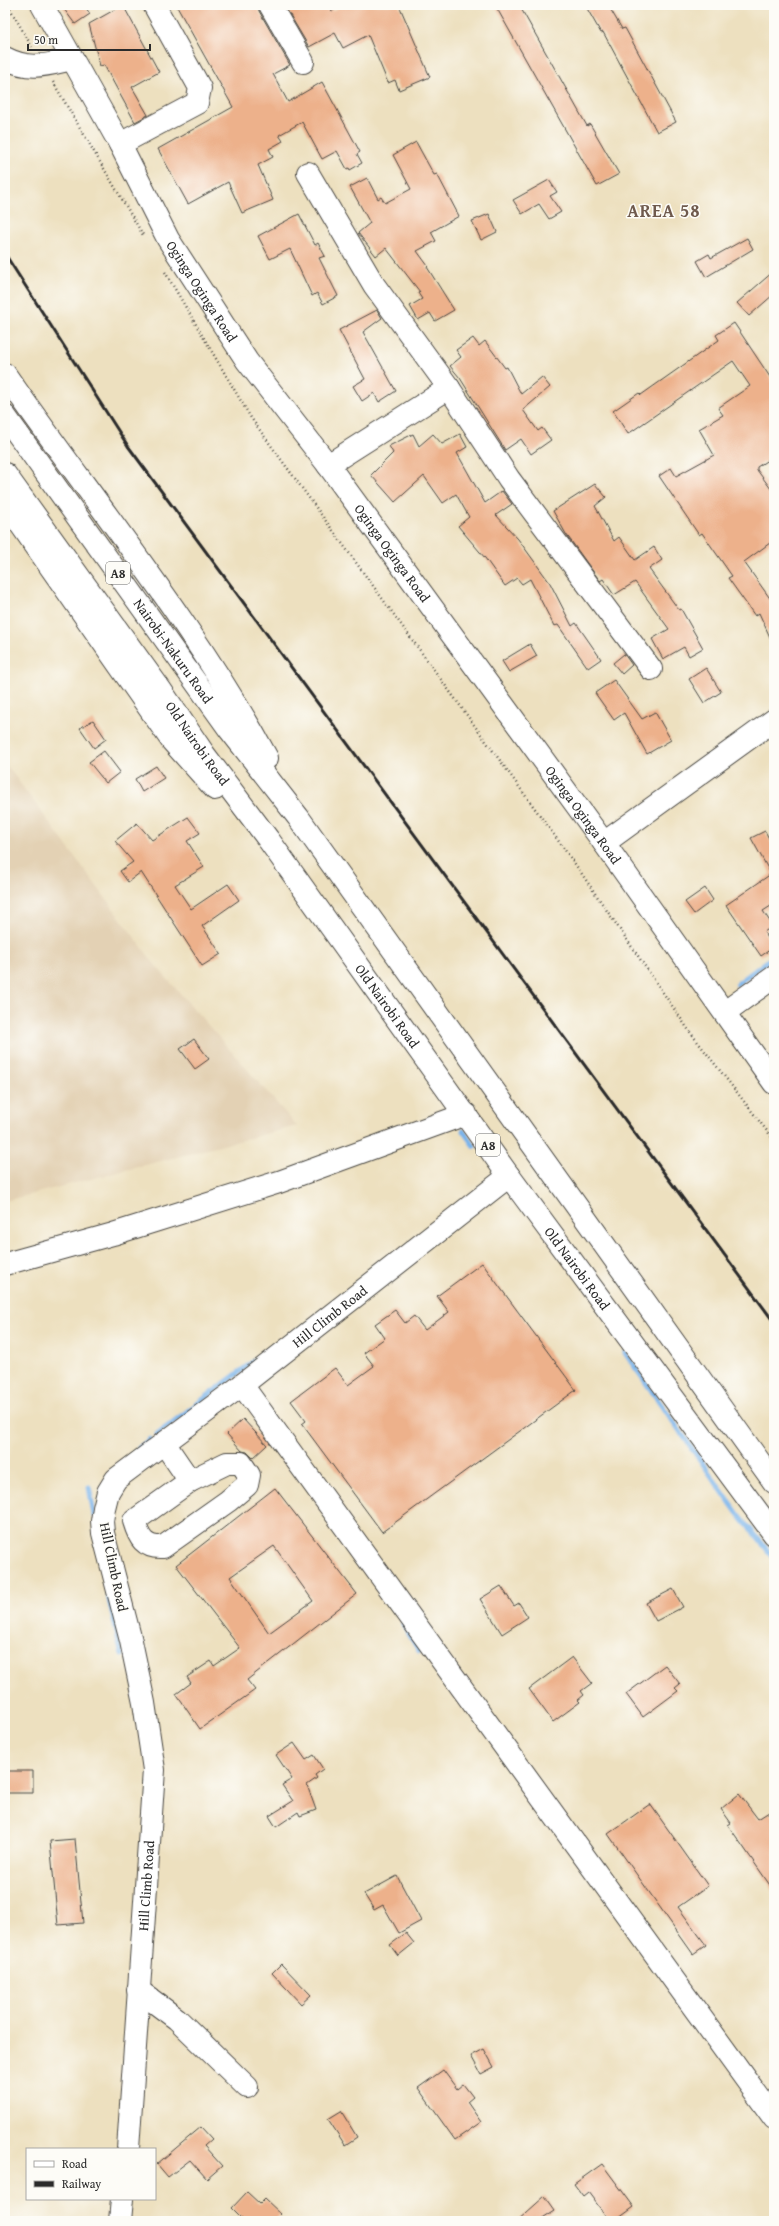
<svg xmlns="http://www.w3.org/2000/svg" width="779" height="2226" font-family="'Gentium Book Plus',serif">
<rect width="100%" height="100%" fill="#fdfcf7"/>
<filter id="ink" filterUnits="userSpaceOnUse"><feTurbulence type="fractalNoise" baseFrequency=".025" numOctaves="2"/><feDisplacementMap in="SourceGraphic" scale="8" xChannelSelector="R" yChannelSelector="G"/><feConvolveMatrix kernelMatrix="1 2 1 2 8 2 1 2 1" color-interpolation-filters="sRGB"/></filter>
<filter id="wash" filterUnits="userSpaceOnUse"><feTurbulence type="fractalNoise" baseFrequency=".012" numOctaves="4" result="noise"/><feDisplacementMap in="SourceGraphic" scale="16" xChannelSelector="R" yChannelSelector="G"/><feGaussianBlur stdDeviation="0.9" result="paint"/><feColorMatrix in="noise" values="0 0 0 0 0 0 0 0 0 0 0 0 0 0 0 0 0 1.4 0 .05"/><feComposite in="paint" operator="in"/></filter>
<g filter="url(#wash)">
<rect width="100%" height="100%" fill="#ede0bf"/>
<path fill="#e3d1b4" d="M5 763 156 966 297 1126 5 1201Z"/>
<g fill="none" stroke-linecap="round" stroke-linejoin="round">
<path stroke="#79b4eb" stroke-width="5" d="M737 984 774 956
M463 1131 474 1146
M625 1353 738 1514 774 1558
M262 1355 272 1348
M157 1434 254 1361
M139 1448 150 1439
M89 1487 94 1515
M108 1595 122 1655
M403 1624 419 1651"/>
</g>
<g id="blocks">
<path fill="#edb18b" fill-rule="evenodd" d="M61 5H84L90 14 75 24Z
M123 5 159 72 132 87 148 115 135 122 104 65 100 66 89 24Z
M176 5H258L259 11 290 65 273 74 288 102 322 82 360 152 357 154 362 163 350 170 349 168 347 169 337 151 322 159 302 122 279 135 283 141 269 149 273 157 258 165 273 200 242 213 228 182 188 204 158 149 233 107Z
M284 5H329L332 11 343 5H399L430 77 399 90 395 80 388 83 368 35 343 48 335 33 309 47Z
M495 5H519L587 126 590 124 619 174 597 186Z
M585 5H608L622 29 625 28 676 122 657 132 603 32 601 33Z
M416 142 434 175 437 174 459 216 431 232 436 241 417 251 428 266 427 267 454 310 435 321 430 313 418 320 410 306 422 299 418 293 420 292 386 248 376 256 358 233 370 223 350 187 367 178 378 199 381 197 385 203 411 189 393 155Z
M549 180 557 192 550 196 561 212 549 219 539 204 522 214 513 200Z
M299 214 315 245 318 243 325 256 319 258 338 296 323 304 317 293 312 296 290 249 270 259 258 236Z
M489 214 497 232 481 240 472 221Z
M747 238 753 249 706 277 697 261 709 254 711 258Z
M774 271V294L749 316 737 303Z
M377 310 382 318 363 332 396 391 379 402 374 393 362 401 353 386 365 379 339 330Z
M734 323 774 383V456L757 467V470L774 493V540L744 562 774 604V646L759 613 755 616 728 578 732 576 702 533 699 535 659 476 671 468 676 476 714 455 699 429 723 415 718 408 750 386 733 361 628 434 613 411 639 393 641 395 719 340 716 335Z
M473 338 479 346 485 341 505 368 507 367 521 394 542 377 550 387 523 410 538 431 542 428 551 440 531 454 521 439 505 450 460 378 450 366 461 357 456 350Z
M413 434 419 446 433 434 442 444 460 434 467 447 457 453 485 503 502 491 512 504 496 515 518 539 550 583 572 626 576 623 601 659 588 668 558 625 554 626 530 579 522 584 517 578 505 586 485 558 458 526 469 517 456 494 443 503 424 476 395 502 371 475 393 453 389 446Z
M595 484 606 497 595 506 614 541 619 537 635 560 654 547 662 560 649 569 679 610 681 609 703 648 689 656 684 647 663 659 652 639 669 629 635 582 614 595 603 579 600 581 566 534 553 511Z
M530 644 537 656 509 672 502 661Z
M624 654 632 665 622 674 613 663Z
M706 668 721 692 704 703 689 679Z
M614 680 642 719 655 712 671 740 647 754 624 713 614 720 595 693Z
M93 720 106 739 94 748 80 728Z
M104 751 120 772 106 783 89 762Z
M156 766 164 778 142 792 135 779Z
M188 817 200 833 187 841 204 867 175 885 191 909 228 884 239 900 202 926 221 954 202 966 141 872 128 882 120 871 133 862 115 841 137 823 152 840Z
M765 831 774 848V904L763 911 773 926 764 932 774 947 761 956 726 905 771 874 751 838Z
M705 888 713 900 694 914 685 902Z
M194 1039 209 1059 195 1069 180 1049Z
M482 1263 576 1390 382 1532 302 1424 306 1421 291 1401 335 1368 348 1385 374 1366 364 1353 385 1338 375 1324 395 1310 405 1323 414 1316 425 1330 449 1312 437 1296Z
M243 1419 267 1445 253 1458 247 1452 242 1451 227 1434Z
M275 1488 357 1594 247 1680 255 1690 200 1729 176 1694 191 1683 187 1677 211 1661 214 1666 240 1648 176 1565ZM274 1546 313 1601 269 1633 230 1577Z
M501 1586 514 1606 519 1603 528 1617 502 1634 480 1599Z
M673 1589 683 1607 656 1621 646 1603Z
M572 1657 592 1683 581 1691 584 1695 578 1700 580 1702 553 1722 529 1689Z
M665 1665 680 1684 675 1688 678 1691 643 1717 626 1694Z
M294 1743 306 1760 314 1755 323 1769 315 1775 317 1778 307 1785 316 1810 300 1816 298 1812 276 1827 269 1816 293 1801 282 1785 292 1779 276 1755Z
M5 1771H33V1793H5Z
M739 1794 758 1819 769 1812 774 1819V1891L728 1825 731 1823 721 1809Z
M650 1804 708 1886 678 1907 706 1945 693 1954 608 1834Z
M75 1839 83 1923 58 1925 50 1841Z
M397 1876 421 1921 399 1933 383 1905 374 1910 364 1894Z
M406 1933 414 1943 398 1956 390 1945Z
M281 1964 311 1995 301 2004 272 1973Z
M484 2049 494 2067 481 2074 471 2056Z
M443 2070 457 2089 463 2084 473 2097 467 2102 481 2122 455 2140 418 2088Z
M341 2111 357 2137 345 2145 328 2119Z
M201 2127 212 2139 204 2146 222 2166 207 2179 190 2160 168 2177 157 2164Z
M602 2164 634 2207 615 2221 612 2217 609 2220 588 2192 583 2196 574 2184Z
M247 2192 260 2204 265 2199 281 2214 274 2221H245L232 2208Z
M545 2196 555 2210 538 2221H517Z"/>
</g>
</g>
<g filter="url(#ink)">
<use href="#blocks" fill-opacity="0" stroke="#484641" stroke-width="1"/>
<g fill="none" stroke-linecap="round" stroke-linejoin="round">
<g stroke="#484641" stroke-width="24">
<g id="minor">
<path id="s1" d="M42 5 120 144 168 239 247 361 328 465 604 843 774 1083"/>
<path d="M270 5 303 62"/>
<path d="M5 58C30 71 46 65 72 59"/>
<path d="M120 144 197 103 200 88 154 5"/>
<path d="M308 173 374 285 449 388 509 479 651 669"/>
<path d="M328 465 449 388"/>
<path d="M604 843 774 720"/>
<path d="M725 1012 774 977"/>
<path d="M5 1264 113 1234 279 1182 466 1114"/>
<path d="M242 1385 774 2118"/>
<path d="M164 1443 190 1481"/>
<path d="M227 1463H241L249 1475 247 1485 228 1501 163 1547C144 1548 139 1538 134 1521L190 1481Z"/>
<path d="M138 1990 177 2019 247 2087"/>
<path id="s2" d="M128 2149 154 1770 144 1703 131 1641 103 1533 102 1521 104 1508 108 1492 116 1479 242 1385 509 1176"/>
<path d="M120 2221 122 2199"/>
</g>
</g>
<g stroke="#484641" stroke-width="24">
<g id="highway">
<path d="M5 374C93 501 193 622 267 758"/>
<path id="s3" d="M5 416 230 730 298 817 774 1482"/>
<path id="s4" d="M5 474 160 689 204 754 268 839 509 1176 774 1534"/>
<path d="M5 502 172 741 215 789"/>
</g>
</g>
<path stroke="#484641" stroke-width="2.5" stroke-dasharray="1 3" stroke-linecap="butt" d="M8 5 32 47
M53 82 143 235
M165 272 251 418 573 861 690 1032 774 1140"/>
<use href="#minor" stroke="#fff" stroke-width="22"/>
<use href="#highway" stroke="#fff" stroke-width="22"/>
<path stroke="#2b2b2b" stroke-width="3" d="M5 254 128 446 774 1322"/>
</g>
</g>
<g text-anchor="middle" stroke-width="3" stroke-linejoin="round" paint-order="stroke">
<g fill="#fdfcf7" stroke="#6a6a68" stroke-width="1">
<rect x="106" y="562" width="24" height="22" rx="3"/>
<rect x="476" y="1134" width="24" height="22" rx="3"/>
</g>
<g font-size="13" font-weight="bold" fill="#2b2b2b">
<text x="118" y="578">A8</text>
<text x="488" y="1150">A8</text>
</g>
<g font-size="14" fill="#2b2b2b" stroke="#fdfcf7">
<text dy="5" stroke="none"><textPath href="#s1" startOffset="328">Oginga Oginga Road</textPath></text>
<text dy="5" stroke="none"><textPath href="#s1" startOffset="652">Oginga Oginga Road</textPath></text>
<text dy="5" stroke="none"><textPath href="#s3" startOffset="289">Nairobi-Nakuru Road</textPath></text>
<text dy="5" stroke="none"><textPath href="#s4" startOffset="331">Old Nairobi Road</textPath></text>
<text dy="5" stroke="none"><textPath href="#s1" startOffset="976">Oginga Oginga Road</textPath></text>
<text dy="5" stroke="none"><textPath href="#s4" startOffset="655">Old Nairobi Road</textPath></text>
<text dy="5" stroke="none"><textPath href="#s4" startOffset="979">Old Nairobi Road</textPath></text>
<text dy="5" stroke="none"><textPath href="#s2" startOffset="948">Hill Climb Road</textPath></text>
<text transform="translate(114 1567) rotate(78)" y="5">Hill Climb Road</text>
<text dy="5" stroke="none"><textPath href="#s2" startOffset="264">Hill Climb Road</textPath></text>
</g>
<g font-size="18" font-weight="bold" letter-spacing="1" fill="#6f5a4d" stroke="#fdfcf7">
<text x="664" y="217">AREA 58</text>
</g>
</g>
<rect width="779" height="2226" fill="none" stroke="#fdfcf7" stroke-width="20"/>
<rect x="26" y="2148" width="130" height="52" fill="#fdfcf7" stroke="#a9a8a5"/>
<rect x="34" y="2161" width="20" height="6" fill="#ffffff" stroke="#a9a8a5"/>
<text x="62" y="2168" font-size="12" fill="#2b2b2b">Road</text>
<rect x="34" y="2181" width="20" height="6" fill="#2b2b2b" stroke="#a9a8a5"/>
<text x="62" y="2188" font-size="12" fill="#2b2b2b">Railway</text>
<path d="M28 44v6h122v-6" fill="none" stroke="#2b2b2b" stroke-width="2"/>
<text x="34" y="44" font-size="12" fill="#2b2b2b" stroke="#fdfcf7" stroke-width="3" paint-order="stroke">50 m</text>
</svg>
